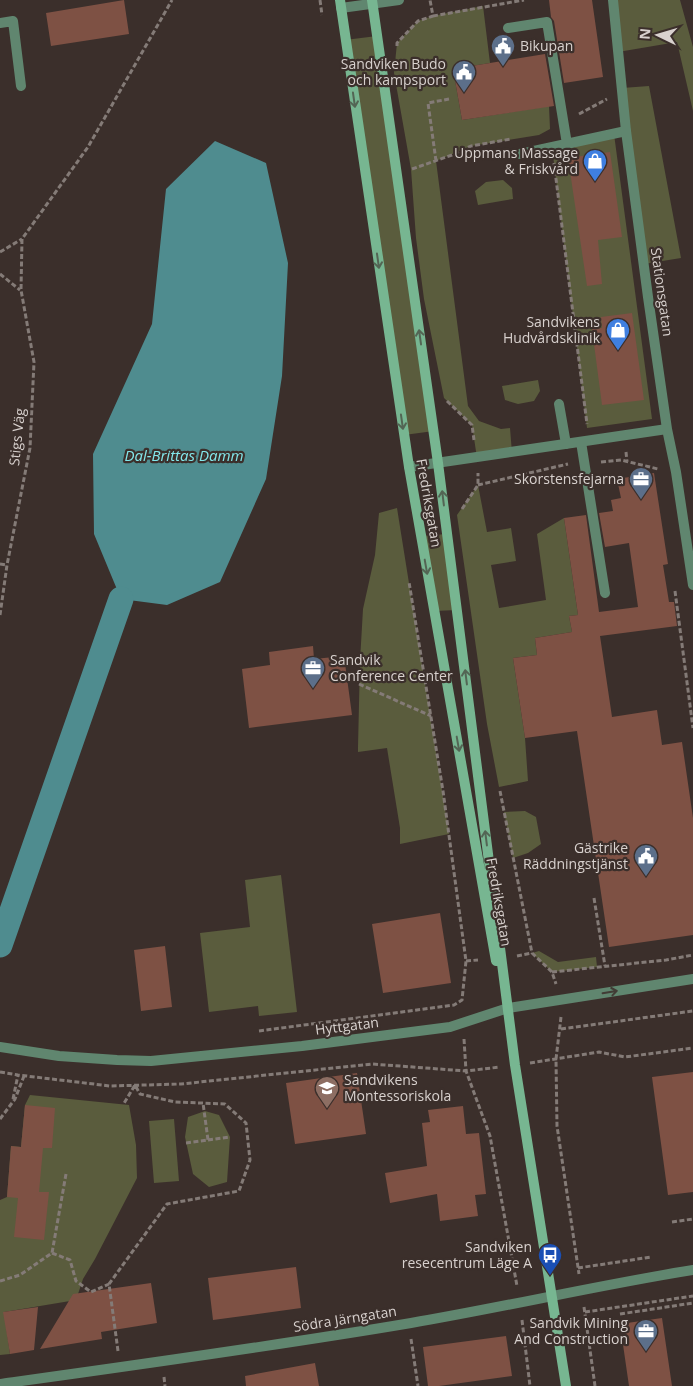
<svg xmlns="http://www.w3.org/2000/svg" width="693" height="1386" font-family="'Open Sans',sans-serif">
<rect width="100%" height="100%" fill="#3b2f2b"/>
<path fill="#5a5c3d" d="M613 0H680L693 47V111L677 42 618 52Z
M483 6 490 63 453 69 462 120 549 106 550 129 539 135 471 146 436 161 468 406 479 421 501 429 510 428 512 453 477 458 472 425 444 398 424 299 416 238 411 169 394 73 397 43 418 21 433 16Z
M377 36 434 431 404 435 345 40Z
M649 86 681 258 644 264 622 88Z
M614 134 652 419 587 428 552 147Z
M503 180 512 188 513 199 478 205 475 191 486 182Z
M538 380 540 391 534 401 518 404 505 400 502 386Z
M478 485 487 532 511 528 516 561 491 565 499 608 546 600 537 534 564 518 578 615 569 616 572 632 535 638 537 655 513 658 525 738 528 781 499 787 487 724 457 515Z
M397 508 449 834 400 844V828L387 748 358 752V747L360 661 363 609 375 555 379 513Z
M447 534 457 610 434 611 421 536Z
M525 811 536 817 541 844 528 853 513 858 504 812Z
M281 875 297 1012 259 1016 258 1006 209 1012 200 933 250 927 245 880Z
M539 951 558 962 596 957 597 967 552 972 532 953Z
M30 1095 129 1105 136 1145 137 1178 95 1259 83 1279 76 1300 4 1312 10 1354 0 1355V1200L7 1197 11 1146 21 1147 25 1105Z
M205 1111 219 1115 230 1137 227 1182 209 1187 193 1174 185 1137 188 1117Z
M174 1119 179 1181 154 1183 149 1121Z"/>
<path fill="#4f8c8f" d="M215 141 266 163 288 263 282 376 266 479 220 582 167 605 121 599 94 534 93 454 152 324 166 189Z"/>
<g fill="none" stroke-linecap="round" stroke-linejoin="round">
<path stroke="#4f8c8f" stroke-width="25" d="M0 945 121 599"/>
</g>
<path fill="#7e5144" d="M124 0 129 34 51 46 46 13Z
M549 0H592L603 77 564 83 554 21 551 17Z
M545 54 554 106 462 120 453 69Z
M610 152 622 237 598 240 602 284 587 286 568 158Z
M632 313 644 400 602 405 592 329 602 328 601 317Z
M654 473 668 564 663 565 669 602H674L677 626 600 636 612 717 657 710 662 745 682 742 693 818V935L609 947 577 731 525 738 513 658 537 655 535 638 572 632 569 616 578 615 564 518 586 515 599 612 638 607 629 543 605 547 599 513 613 511 611 500 621 498 617 479Z
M313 646 314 659 344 656 352 715 249 728 242 669 270 665 269 652Z
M440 913 451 983 383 993 372 924Z
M165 946 172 1007 141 1011 134 950Z
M693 1072V1192L668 1195 652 1077Z
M357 1073 366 1134 295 1144 286 1083Z
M25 1105 55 1108 52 1148H43L39 1192H49L44 1240 14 1237 18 1198 7 1197 11 1146 21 1147Z
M463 1106 466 1134 479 1133 486 1194 475 1195 478 1216 440 1221 437 1194 390 1203 385 1173 427 1166 422 1123 430 1122 428 1110Z
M296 1267 301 1308 213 1320 208 1278Z
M151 1283 157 1323 101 1332 102 1339 40 1349 73 1294Z
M38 1307 34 1350 10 1354 3 1312Z
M662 1318 672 1386H629L620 1324Z
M506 1336 512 1376 439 1386H428L423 1347Z
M315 1363 319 1386H246L245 1376Z"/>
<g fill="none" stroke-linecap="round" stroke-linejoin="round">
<path stroke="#847b77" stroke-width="3" stroke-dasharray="5 2.5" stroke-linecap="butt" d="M320 0 322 15
M433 16 524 0
M397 46V43L418 21 433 16 430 0
M579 114 607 99
M436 161 428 103 449 99
M554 163 587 424
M412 169 452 155 471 146 511 139
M0 252 22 239
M0 274 20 290
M447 401 472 425 474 440
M626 452 627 462
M601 462 621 460 658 469
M478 485 568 464
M462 509 478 485V473
M0 564 7 565
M675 591 693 728
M0 615 7 565 30 448 34 362 21 290 22 239 88 147 172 0
M359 684 431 716
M500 791 532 953 552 972 556 984
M594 898 605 966
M517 956 532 953
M466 961 478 960
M552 972 666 960 693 955
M561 1017 556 1059 557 1126 579 1274
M561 1029 693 1011
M259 1031 454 1005 462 1000 466 961 443 791 409 582
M464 1039 466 1071 490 1136 517 1286
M530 1063 599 1052 625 1057 693 1048
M0 1072 18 1075 110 1086 181 1084 372 1064 466 1071 500 1067
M13 1099 18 1075
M0 1119 15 1099 24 1076
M208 1140 230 1137
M186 1143 208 1140 203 1103
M672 1222 693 1219
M52 1253 70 1260 76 1281 91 1292 109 1284
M578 1268 651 1257
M0 1281 20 1275 52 1253 66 1174
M584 1307 595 1386
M585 1312 693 1296
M620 1314 693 1303
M522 1320 530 1386
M411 1339 418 1386
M118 1351 109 1284 167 1204 239 1191 250 1160 246 1123 225 1104 175 1102 140 1094 135 1085 123 1105
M164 1377 165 1386"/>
<path stroke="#60866f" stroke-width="10" d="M0 23 13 21 21 86
M508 28 547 22 567 144
M520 154 626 131
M559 404 566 444
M581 442 605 593"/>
<path stroke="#60866f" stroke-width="10" d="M613 0 626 131 648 297 667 429 676 472 693 585
M341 8 399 0
M409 467 667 429
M0 1047 59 1056 117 1060 151 1061 302 1046 450 1027 508 1008 693 979
M0 1384C137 1365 275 1346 411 1323 505 1307 599 1285 693 1270"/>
<path stroke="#77b691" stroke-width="10" d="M340 0 409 467 496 961
M372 0 438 463 515 1065 566 1386"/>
</g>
<defs><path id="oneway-shaft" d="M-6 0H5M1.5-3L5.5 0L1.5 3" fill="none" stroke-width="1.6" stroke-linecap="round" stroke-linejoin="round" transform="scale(1.25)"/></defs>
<g stroke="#536554">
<use href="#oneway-shaft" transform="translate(354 100) rotate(82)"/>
<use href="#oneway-shaft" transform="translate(378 261) rotate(82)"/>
<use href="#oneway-shaft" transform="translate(420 337) rotate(-98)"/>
<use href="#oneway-shaft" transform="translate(402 422) rotate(82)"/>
<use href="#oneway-shaft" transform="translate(443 498) rotate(-97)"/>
<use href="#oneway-shaft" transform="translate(426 567) rotate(80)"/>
<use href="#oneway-shaft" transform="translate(466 677) rotate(-97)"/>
<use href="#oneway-shaft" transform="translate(458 744) rotate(80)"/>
<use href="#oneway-shaft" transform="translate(486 838) rotate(-97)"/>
</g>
<use stroke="#413c35" href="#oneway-shaft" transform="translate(610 992) rotate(-9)"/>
<defs>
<g id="civic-pin" transform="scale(1.25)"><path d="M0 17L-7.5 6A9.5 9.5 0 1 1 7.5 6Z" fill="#5c6f8a" stroke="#3b2f2b"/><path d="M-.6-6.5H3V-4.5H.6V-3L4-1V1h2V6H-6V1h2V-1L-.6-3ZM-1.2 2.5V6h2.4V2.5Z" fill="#fff"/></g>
<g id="shop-pin" transform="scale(1.25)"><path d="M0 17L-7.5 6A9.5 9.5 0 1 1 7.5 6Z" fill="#3f7fe0" stroke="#3b2f2b"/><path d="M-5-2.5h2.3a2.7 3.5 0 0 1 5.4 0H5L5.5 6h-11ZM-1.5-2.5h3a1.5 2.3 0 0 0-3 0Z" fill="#fff"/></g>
<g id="office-pin" transform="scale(1.25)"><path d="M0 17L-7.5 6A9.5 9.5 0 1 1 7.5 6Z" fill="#5c6f8a" stroke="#3b2f2b"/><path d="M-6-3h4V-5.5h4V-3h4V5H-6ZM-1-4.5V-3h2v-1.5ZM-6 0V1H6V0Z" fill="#fff"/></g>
<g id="school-pin" transform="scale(1.25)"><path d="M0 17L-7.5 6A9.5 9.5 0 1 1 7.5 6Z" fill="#8d6e63" stroke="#3b2f2b"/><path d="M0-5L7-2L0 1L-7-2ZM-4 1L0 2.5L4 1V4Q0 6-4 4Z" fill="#fff"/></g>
<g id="bus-pin" transform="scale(1.25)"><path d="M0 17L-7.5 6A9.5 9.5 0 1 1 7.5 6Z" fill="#1a4fb4" stroke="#3b2f2b"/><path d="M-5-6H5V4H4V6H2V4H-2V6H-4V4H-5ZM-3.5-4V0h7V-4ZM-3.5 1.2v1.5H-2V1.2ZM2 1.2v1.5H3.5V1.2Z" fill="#fff"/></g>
</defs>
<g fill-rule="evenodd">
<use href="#civic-pin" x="503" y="46"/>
<use href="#civic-pin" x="464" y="72"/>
<use href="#shop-pin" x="595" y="161"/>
<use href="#shop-pin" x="618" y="330"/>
<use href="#office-pin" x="641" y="479"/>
<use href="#office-pin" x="313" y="668"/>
<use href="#civic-pin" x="646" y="856"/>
<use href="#school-pin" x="327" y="1088"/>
<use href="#bus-pin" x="550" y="1255"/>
<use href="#office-pin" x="646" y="1331"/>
</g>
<g text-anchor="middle" stroke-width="4.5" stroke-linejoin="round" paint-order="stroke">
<g font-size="14" fill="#d8d1ce" stroke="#3b2f2b" text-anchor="end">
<text x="520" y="51" text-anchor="start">Bikupan</text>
<text x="446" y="69">Sandviken Budo<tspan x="446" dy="16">och kampsport</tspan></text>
<text x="578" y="158">Uppmans Massage<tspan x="578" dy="16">&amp; Friskvård</tspan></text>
<text x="600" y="327">Sandvikens<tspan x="600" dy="16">Hudvårdsklinik</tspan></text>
<text x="624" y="484">Skorstensfejarna</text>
<text x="330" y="665" text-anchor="start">Sandvik<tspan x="330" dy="16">Conference Center</tspan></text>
<text x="628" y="853">Gästrike<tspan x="628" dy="16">Räddningstjänst</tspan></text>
<text x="344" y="1085" text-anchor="start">Sandvikens<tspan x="344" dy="16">Montessoriskola</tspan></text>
<text x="532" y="1252">Sandviken<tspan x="532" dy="16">resecentrum Läge A</tspan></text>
<text x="628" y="1328">Sandvik Mining<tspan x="628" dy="16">And Construction</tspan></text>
</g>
<g font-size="14" fill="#d8d1ce" stroke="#3b2f2b">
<text transform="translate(662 292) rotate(82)" y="5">Stationsgatan</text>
<text transform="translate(17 437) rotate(-84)" y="5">Stigs Väg</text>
<text transform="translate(429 503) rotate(80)" y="5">Fredriksgatan</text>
<text transform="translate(499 902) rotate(80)" y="5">Fredriksgatan</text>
<text transform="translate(347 1026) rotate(-7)" y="5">Hyttgatan</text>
<text transform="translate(345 1319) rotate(-9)" y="5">Södra Järngatan</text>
</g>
<g font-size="15" font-style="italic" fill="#83e7eb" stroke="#3b2f2b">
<text x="184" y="461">Dal-Brittas Damm</text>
</g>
</g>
<g transform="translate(658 35) rotate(275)" stroke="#3b2f2b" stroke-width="4" paint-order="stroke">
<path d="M0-4L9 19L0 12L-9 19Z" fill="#d8d1ce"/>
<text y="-8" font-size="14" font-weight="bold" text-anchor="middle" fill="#d8d1ce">N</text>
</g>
</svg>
